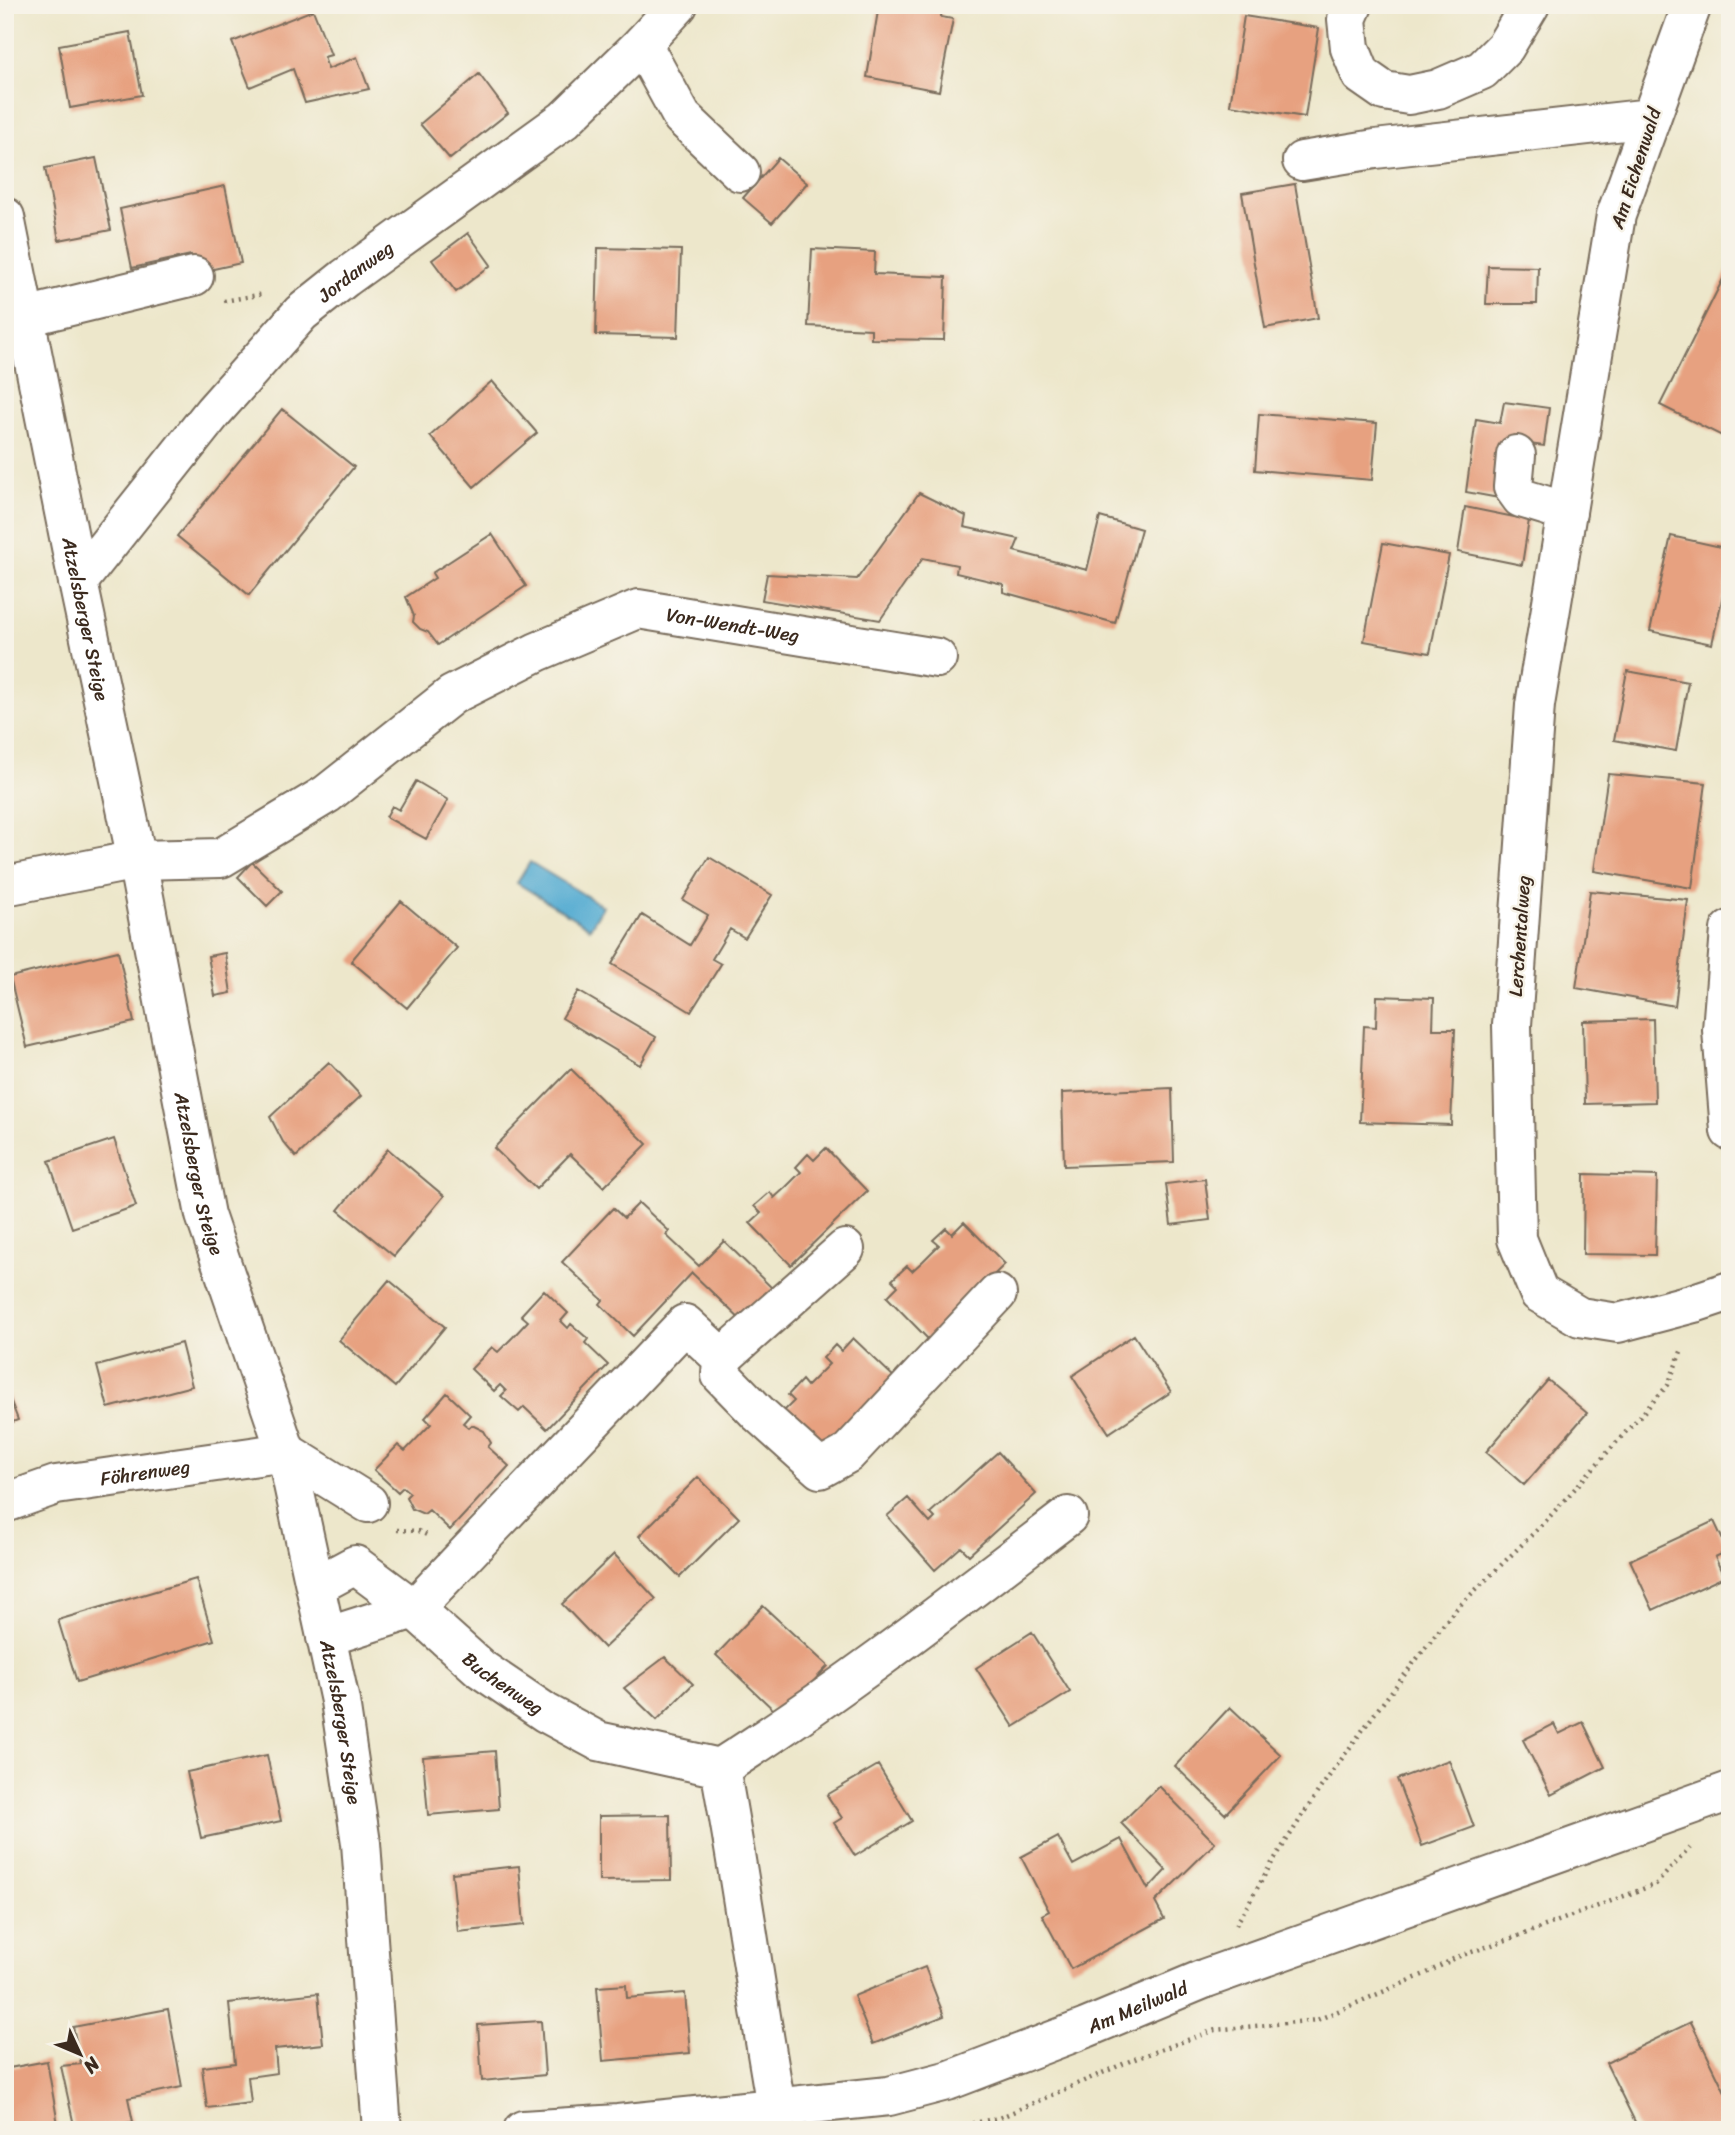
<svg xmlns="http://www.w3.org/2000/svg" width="1735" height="2135" font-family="Sriracha,sans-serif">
<rect width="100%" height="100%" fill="#f7f3e8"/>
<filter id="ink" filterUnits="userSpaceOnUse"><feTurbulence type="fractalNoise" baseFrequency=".0143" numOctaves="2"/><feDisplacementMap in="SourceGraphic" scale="14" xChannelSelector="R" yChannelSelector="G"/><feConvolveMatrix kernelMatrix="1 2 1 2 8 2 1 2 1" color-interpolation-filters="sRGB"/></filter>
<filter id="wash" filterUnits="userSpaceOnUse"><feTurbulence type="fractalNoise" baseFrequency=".00686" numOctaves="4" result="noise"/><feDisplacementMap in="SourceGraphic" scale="28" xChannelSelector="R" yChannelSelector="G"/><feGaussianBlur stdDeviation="1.57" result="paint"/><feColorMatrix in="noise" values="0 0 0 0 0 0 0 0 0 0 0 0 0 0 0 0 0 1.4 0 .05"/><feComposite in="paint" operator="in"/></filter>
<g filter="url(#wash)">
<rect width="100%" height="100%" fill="#ede7cb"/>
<path fill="#55acd2" stroke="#486b78" stroke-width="2" d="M530 862 603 906 590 928 517 883Z"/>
<g id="blocks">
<path fill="#e7a180" d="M879 5H942L941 17 953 19 939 91 867 77Z
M313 10 331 55 324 57 328 69 357 57 369 89 305 103 293 69 250 87 232 42Z
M1244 16 1319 28 1305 117 1230 105Z
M130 32 142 95 70 108 59 45Z
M479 74 508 113 450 159 420 124Z
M96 158 111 230 59 240 45 168Z
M778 158 807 183 772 223 743 198Z
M1295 184 1318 318 1265 328 1242 193Z
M225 186 241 263 195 273 191 255 132 268 120 209Z
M468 233 491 265 456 292 432 260Z
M598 248 681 250 678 337 596 335Z
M812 249 875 252 874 274 946 277 944 340 871 339V329L808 326Z
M1730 265V440L1660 405Z
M1488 266 1538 267 1537 304H1486Z
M492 381 537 433 474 487 430 436Z
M1504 402 1549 408 1544 446 1506 441 1499 498 1466 492 1476 419 1500 423Z
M282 409 354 467 249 595 177 536Z
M1259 414 1377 423 1372 480 1255 470Z
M919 493 966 516 964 527 1019 539 1014 551 1087 570 1100 517 1141 529 1115 623 1003 592V584L956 573 957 565 923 558 880 620 762 600 767 574 857 579Z
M1465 507 1529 520 1522 565 1458 552Z
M492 534 526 586 438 645 428 632 420 629 413 622 414 616 406 597 435 578 432 573Z
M1671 536 1730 549V564L1712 644 1650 631Z
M1383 543 1449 555 1430 653 1364 641Z
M1627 671 1688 682 1676 751 1614 740Z
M1608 774 1706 783 1692 888 1594 871Z
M416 781 448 800 426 839 386 817 392 806 399 810Z
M709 857 772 895 745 938 730 929 712 959 721 964 691 1012 612 964 642 915 690 945 708 915 683 900Z
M252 862 282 891 267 906 238 877Z
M1590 891 1688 900 1675 1006 1576 988Z
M401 901 457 948 407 1008 351 961Z
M118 951 134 1022 27 1047 10 977Z
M225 953 231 993 215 996 208 956Z
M578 991 656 1037 640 1065 562 1018Z
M1377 996 1434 998 1433 1029H1455L1451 1125 1360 1122 1364 1026 1376 1027Z
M1653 1019 1655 1102 1585 1104 1583 1021Z
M329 1062 361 1096 296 1157 283 1142 270 1117Z
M571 1069 647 1144 604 1187 570 1154 536 1189 494 1148Z
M1172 1088 1174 1162 1064 1166 1062 1093Z
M114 1139 136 1206 72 1228 49 1161Z
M826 1148 867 1191 791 1265 750 1223 761 1213 754 1206 770 1192 774 1198 786 1187 801 1172 796 1167 808 1154 814 1160Z
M388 1149 444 1196 394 1256 338 1210Z
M1584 1174 1657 1176 1655 1255 1583 1254Z
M1205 1179 1210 1220 1171 1225 1166 1184Z
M639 1203 669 1231 666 1235 699 1266 724 1241 777 1293 746 1325 692 1273 633 1336 600 1304 603 1300 562 1262 613 1208 624 1218Z
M964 1222 1005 1264 928 1339 887 1297 898 1286 892 1280 907 1266 912 1271 923 1261 939 1245 933 1240 946 1228 952 1234Z
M389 1280 445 1327 395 1387 339 1340Z
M544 1290 568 1313 561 1321 568 1328 571 1324 588 1339 585 1343 608 1365 547 1429 524 1407 519 1412 501 1396 506 1391 500 1385 494 1391 471 1369 492 1347 498 1352 513 1337 528 1321 521 1315Z
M1134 1335 1171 1392 1109 1433 1072 1376Z
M853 1338 896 1379 825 1453 783 1412 794 1401 788 1395 802 1380 807 1386 829 1364 823 1358 835 1345 841 1351Z
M181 1343 192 1386 108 1408 97 1366Z
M1548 1380 1587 1413 1524 1485 1486 1452Z
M5 1386 18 1420 5 1425Z
M447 1393 470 1415 463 1423 469 1428 472 1425 484 1431 491 1443 488 1447 509 1466 450 1530 429 1510 424 1514 412 1509 406 1497 410 1493 403 1487 398 1492 374 1470 398 1445 405 1451 431 1424 425 1418Z
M998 1452 1036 1494 969 1555 961 1547 935 1570 887 1516 908 1498 930 1523 935 1518 930 1513Z
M698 1477 739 1518 680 1577 639 1536Z
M1714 1521 1728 1551 1715 1557 1724 1577 1653 1610 1630 1560Z
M614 1554 656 1599 604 1648 562 1604Z
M196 1579 214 1640 77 1682 58 1620Z
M763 1606 828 1666 780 1716 716 1655Z
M1032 1632 1070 1692 1014 1727 976 1668Z
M665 1657 693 1684 657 1720 624 1688Z
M1230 1707 1281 1755 1225 1814 1175 1766Z
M1583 1722 1605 1767 1551 1795 1523 1740 1554 1724 1559 1734Z
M495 1751 499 1809 428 1815 423 1757Z
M267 1755 281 1821 201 1838 187 1772Z
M1449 1760 1474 1827 1422 1846 1397 1779Z
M878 1765 912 1821 855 1856 834 1823 842 1818 827 1795Z
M1159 1786 1215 1843 1155 1902 1164 1919 1071 1969 1042 1915 1049 1911 1021 1857 1058 1837 1073 1865 1121 1839 1148 1889 1166 1870 1121 1823Z
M670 1815 671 1880 599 1881V1816Z
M519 1866 524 1925 458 1932 452 1873Z
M925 1967 944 2016 873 2044 854 1996Z
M626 1985 627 1998 685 1993 690 2053 603 2061 597 1987Z
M318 1993 323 2044 275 2049 277 2073 248 2077 251 2103 207 2108 202 2067 235 2063 229 2003Z
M168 2009 182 2087 128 2098 133 2122 75 2130 61 2066 81 2064 73 2027Z
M541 2021 545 2075 482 2081 478 2025Z
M1691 2022 1730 2102V2122L1714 2130H1639L1606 2063Z
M5 2055 9 2068 47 2061 59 2130H5Z"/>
</g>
</g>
<g filter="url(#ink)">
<use href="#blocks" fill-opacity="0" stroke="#796c5b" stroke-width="2"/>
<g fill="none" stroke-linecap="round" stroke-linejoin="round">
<g stroke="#796c5b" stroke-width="42">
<g id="minor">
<path d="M1353 5 1347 19 1350 48 1361 75 1384 91 1409 95 1438 89 1482 70 1505 47 1530 5"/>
<path d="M1692 5 1616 215 1535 705 1512 1025 1517 1239 1539 1293 1580 1317 1618 1323 1694 1303 1730 1291"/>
<path d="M642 44 682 117 740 172"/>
<path d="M1302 161 1375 149 1651 118"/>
<path id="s1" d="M5 217 78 582 137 860 205 1215 286 1452 340 1701 361 1843 382 2130"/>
<path d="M25 317 194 276"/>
<path d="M1516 455 1513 487 1521 498 1567 512"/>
<path id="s2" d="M78 582 213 412 301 313 345 278 564 120 642 44 678 5"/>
<path id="s3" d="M5 886 137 860 221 858 327 794 452 695 537 652 638 609 937 658"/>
<path d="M1730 930 1722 1030 1730 1131"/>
<path d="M722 1358 845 1249"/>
<path id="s4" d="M5 1503 56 1485 286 1452 368 1503"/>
<path id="s5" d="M316 1586 355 1565 414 1609 481 1669 546 1713 598 1741 720 1768C741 1880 756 1994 776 2106"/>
<path d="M326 1637 414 1609 685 1324 722 1358 721 1375 759 1414 820 1469 847 1454 997 1294"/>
<path d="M720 1768C841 1691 954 1603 1068 1516"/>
<path id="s6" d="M523 2130 618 2124 889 2096 950 2080 1086 2028 1206 1978 1730 1791"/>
</g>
</g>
<path stroke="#796c5b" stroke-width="4.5" stroke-dasharray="2 5" stroke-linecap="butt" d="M224 301 264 294
M397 1530 418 1531 429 1536
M1236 1925 1270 1866 1319 1790 1378 1709 1454 1611 1543 1524 1668 1385 1682 1349
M938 2130 999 2118 1132 2060 1215 2030 1317 2020 1427 1973 1457 1957 1524 1934 1656 1884 1690 1848"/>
<use href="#minor" stroke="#fff" stroke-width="38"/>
</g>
</g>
<g text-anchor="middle" stroke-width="5" stroke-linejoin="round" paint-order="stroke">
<g font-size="19" fill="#3b2a1e" stroke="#f7f3e8">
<text transform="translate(1635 168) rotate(-72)" y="7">Am Eichenwald</text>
<text dy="7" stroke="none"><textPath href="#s2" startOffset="418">Jordanweg</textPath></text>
<text dy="7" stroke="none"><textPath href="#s1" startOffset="410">Atzelsberger Steige</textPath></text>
<text dy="7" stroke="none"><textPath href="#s3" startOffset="803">Von-Wendt-Weg</textPath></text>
<text transform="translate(1519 936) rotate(-86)" y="7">Lerchentalweg</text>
<text dy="7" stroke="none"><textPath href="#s1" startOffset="976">Atzelsberger Steige</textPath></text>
<text dy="7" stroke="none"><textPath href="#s4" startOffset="144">Föhrenweg</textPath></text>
<text dy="7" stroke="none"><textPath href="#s5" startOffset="234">Buchenweg</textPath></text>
<text dy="7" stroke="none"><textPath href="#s1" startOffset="1544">Atzelsberger Steige</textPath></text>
<text dy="7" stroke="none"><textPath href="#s6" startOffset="632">Am Meilwald</textPath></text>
</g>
</g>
<rect width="1735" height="2135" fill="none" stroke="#f7f3e8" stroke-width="28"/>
<g transform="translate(80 2054) rotate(134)" stroke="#f7f3e8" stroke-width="5" paint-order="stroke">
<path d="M0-5L12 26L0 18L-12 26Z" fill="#3b2a1e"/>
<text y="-10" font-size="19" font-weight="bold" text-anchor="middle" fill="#3b2a1e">N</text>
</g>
</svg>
